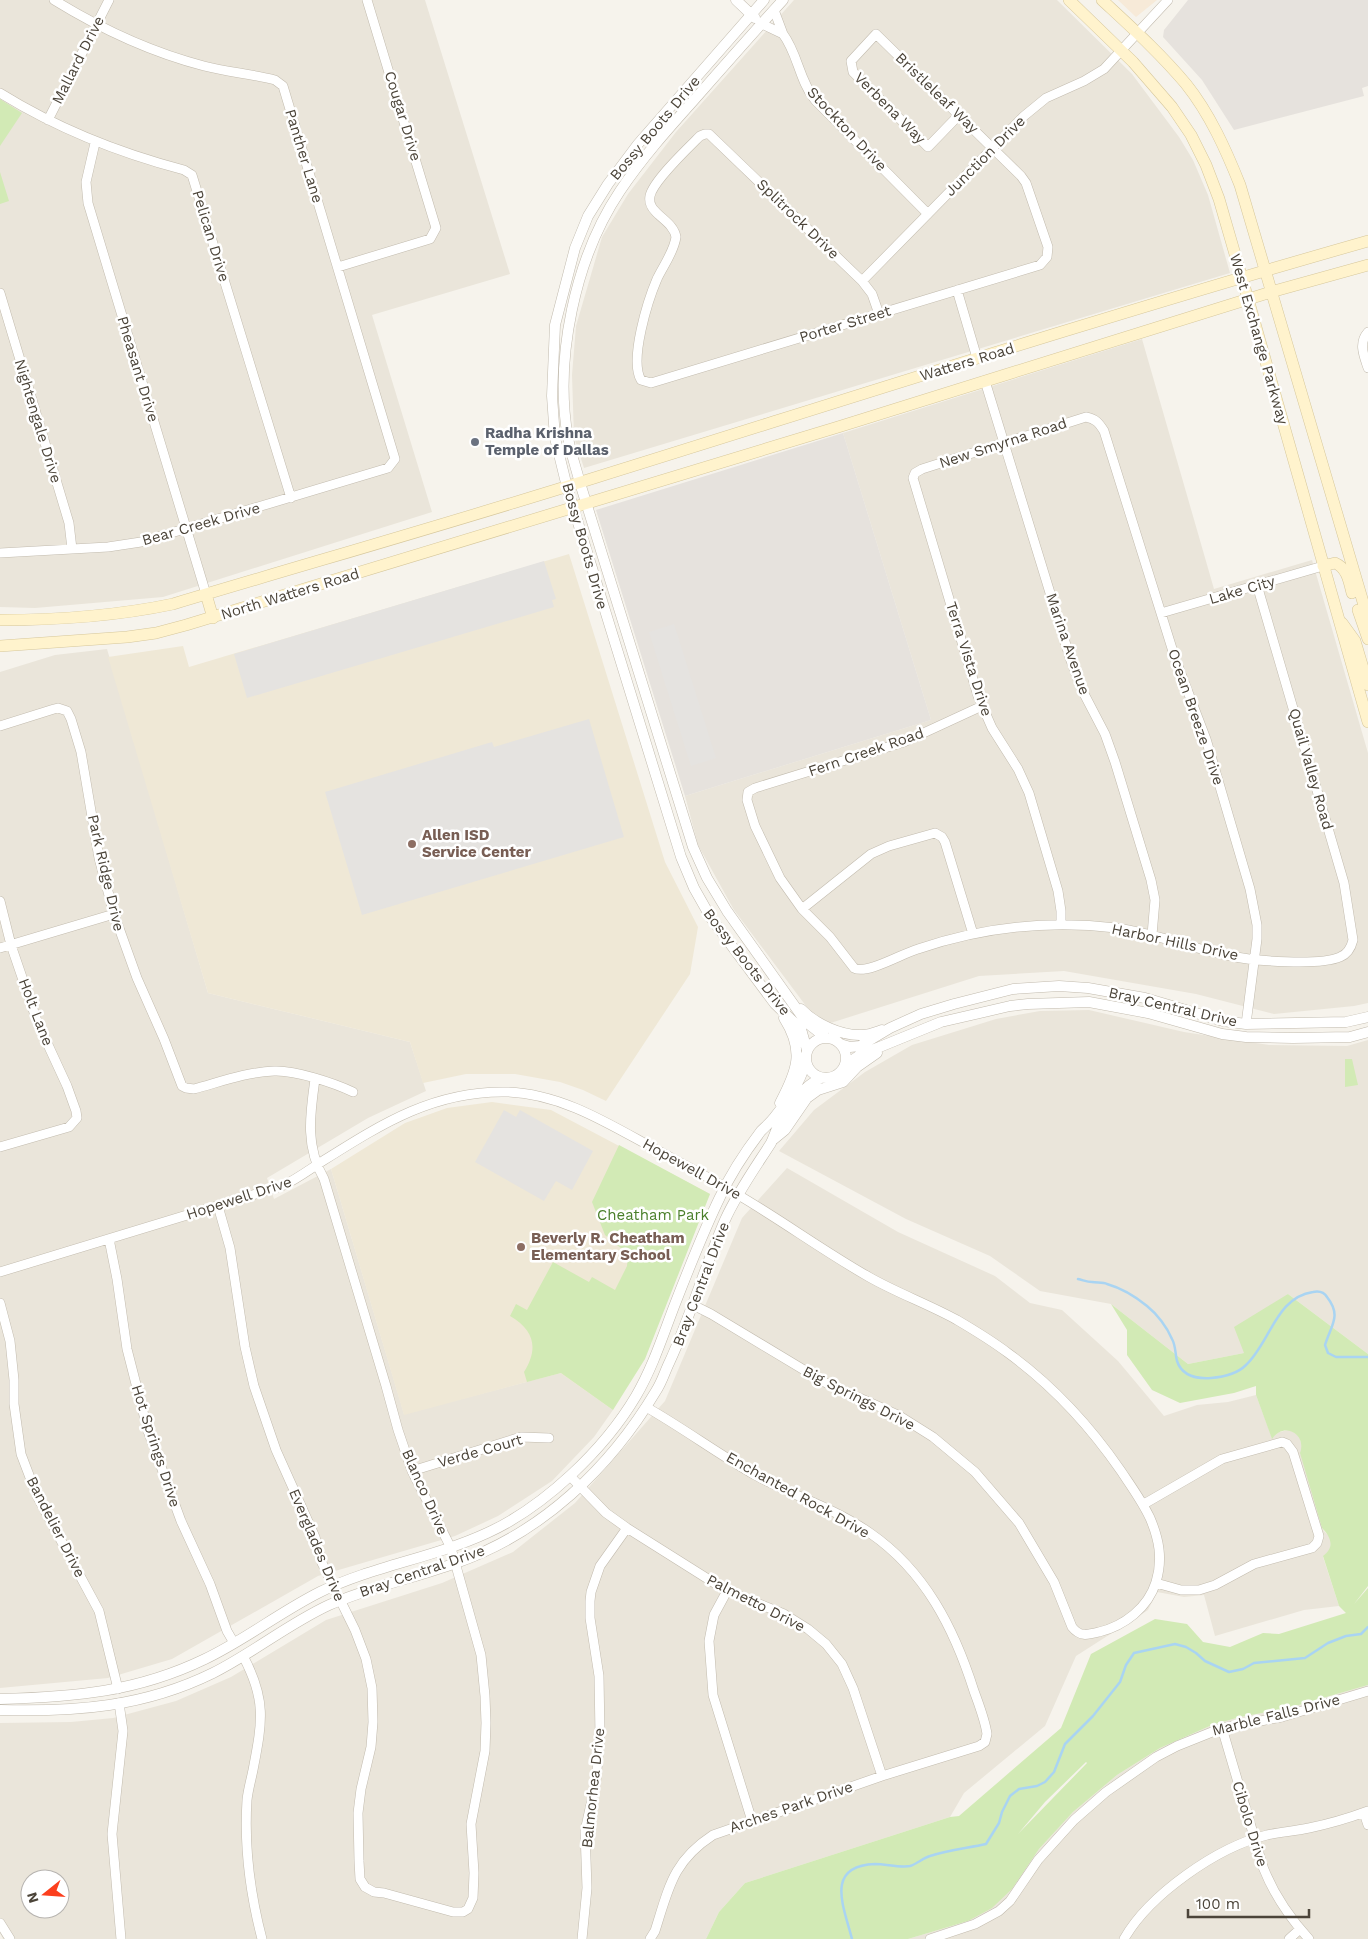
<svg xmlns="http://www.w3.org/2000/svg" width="1368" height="1939" font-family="'Work Sans',sans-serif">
<rect width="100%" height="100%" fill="#f6f3ec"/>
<path fill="#eae5da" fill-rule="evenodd" d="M0 0H425L510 274 372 315 432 512 163 597 35 608 0 607Z
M794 0H1057L1132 74 1179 137 1193 160 1208 195 1230 273 584 468 574 437 572 375 576 326 602 237 628 194 676 132Z
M1142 339 1214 589 1312 560 1368 753V1003L1354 1006 1274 1014 1196 994 1064 971 979 976 821 1026 734 910 698 845 685 796 931 720 843 433Z
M107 649 208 993 410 1042 426 1091 368 1118 267 1178 274 1199 331 1169 404 1414 561 1373 613 1410 594 1437 552 1481 498 1516 455 1536 318 1576 172 1659 108 1678 0 1688V672L55 655Z
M1089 1010 1184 1032 1269 1045 1347 1046 1368 1040V1354L1288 1294 1244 1353 1188 1364 1111 1304 1040 1291 990 1256 906 1219 779 1151 814 1110 865 1072 912 1045 996 1019 1040 1011Z
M787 1168 898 1232 995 1276 1030 1303 1062 1310 1118 1361 1164 1416 1197 1405 1228 1402 1256 1395 1272 1438 1279 1432 1289 1430 1294 1431 1300 1439 1323 1530 1329 1536 1331 1541 1330 1550 1323 1557 1339 1606 1304 1610 1215 1636 1204 1595 1184 1597 1157 1592 1148 1610 1076 1656 1045 1726 964 1793 950 1817 745 1883 719 1912 706 1939H3L0 1933V1723L71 1722 113 1718 176 1701 231 1677 326 1620 442 1583 513 1552 575 1503 665 1401 742 1218ZM30 1879H60V1909H30Z
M1368 1685V1939H908L968 1921 1027 1865 1039 1849 1073 1812 1117 1775 1160 1748 1212 1725 1240 1717 1285 1709Z"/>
<path fill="#f7ead8" d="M1118 0H1157L1136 17Z"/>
<path fill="#e6e2dd" d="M1188 0H1368V86L1362 88 1364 96 1234 130 1202 80 1163 37 1164 30Z
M843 433 931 720 685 796 596 510Z"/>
<path fill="#efe8d6" d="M569 554 665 862 698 927 690 974 606 1101 583 1090 560 1082 515 1074H466L423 1083 410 1042 208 993 108 657 183 646 189 667Z
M492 1102 551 1110 710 1194 613 1410 560 1373 404 1415 331 1169 405 1123 447 1108Z"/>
<path fill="#d2eab5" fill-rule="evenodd" d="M0 99 22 113 0 146Z
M0 172 9 201 0 204Z
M1345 1059H1352L1358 1085 1345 1087Z
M619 1145 710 1194 645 1359 613 1410 561 1373 527 1382 524 1372C539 1348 534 1330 510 1316L516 1304 527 1310 553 1262 589 1282 592 1277 615 1290 627 1266 628 1254 605 1235 592 1202Z
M1288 1294 1368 1354V1586L1354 1604 1368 1588V1685L1285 1709 1240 1717 1212 1725 1160 1748 1117 1775 1073 1812 1039 1849 1012 1889 992 1908 968 1921 908 1939H706L719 1912 745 1883 950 1817 959 1816 1061 1728 1091 1654 1155 1619 1187 1624 1203 1642 1230 1647 1263 1633 1279 1634 1346 1613 1339 1606 1323 1556C1335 1547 1331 1537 1322 1528L1300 1453C1307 1434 1284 1421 1272 1439L1256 1395V1386L1234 1393 1180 1403 1152 1390 1127 1355V1330L1111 1304 1188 1364 1244 1353 1234 1327ZM1086 1762 1087 1763 1018 1834 1045 1802Z"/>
<path fill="#e5e3e0" d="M544 561 556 599 552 600 554 607 247 698 234 654Z
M674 624 716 758 691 766 649 632Z
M589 719 624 837 362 915 325 792 492 742 494 747Z
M504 1110 516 1117 520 1110 593 1151 572 1190 556 1181 544 1201 475 1162Z"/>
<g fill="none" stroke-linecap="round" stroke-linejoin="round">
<path stroke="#a9d4f2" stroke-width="2.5" d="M1078 1279C1083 1280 1087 1282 1092 1282 1097 1283 1103 1282 1107 1284 1121 1288 1136 1297 1147 1306 1157 1314 1167 1327 1172 1339 1176 1346 1175 1354 1177 1361 1182 1376 1197 1379 1211 1378 1224 1377 1237 1374 1246 1365 1270 1343 1276 1297 1313 1292 1318 1291 1324 1292 1327 1297 1342 1316 1331 1325 1325 1345L1328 1353 1336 1357H1368
M852 1939C844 1907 824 1866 875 1864 886 1864 900 1868 910 1866 917 1864 923 1858 930 1856 948 1850 968 1848 986 1844L999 1823 1002 1812 1010 1796 1019 1789 1037 1786 1045 1782 1054 1772 1065 1744 1093 1716 1120 1682 1126 1665 1134 1653 1175 1644 1186 1647 1196 1653 1205 1661 1229 1672 1243 1669 1254 1663 1305 1658 1328 1643 1346 1636 1361 1634 1368 1627"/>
<g stroke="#c2bbae" stroke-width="10">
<path id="minor" d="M762 24 783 34 774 10
M783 34C798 54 799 80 815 100L928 214
M0 93C58 129 119 153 184 170L192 175 291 498
M48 120 109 0
M95 143 86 182 88 203 206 594
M338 267 430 239 436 228 367 0
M862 281 1024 116 1046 98 1084 81 1104 69 1168 0
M957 290 977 358
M0 293 69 523 72 549
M879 314 872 294 862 281 709 134H705L700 136C688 148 653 181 650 196 649 201 651 207 655 211 662 219 674 225 676 237 674 252 663 266 657 279 648 300 629 360 641 380L651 383 1040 265 1047 257 1048 247 1026 183 1021 176 876 34 851 61 853 72 928 147 959 115
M1368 332C1358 343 1364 356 1368 368
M985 381 1070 658 1081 688 1105 734 1115 762 1151 880 1155 900 1152 935
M0 553 108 547 141 542 388 468 395 459 283 86 275 80C252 74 227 72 204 66 150 52 101 29 54 0
M1161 613 1323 566
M982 706 904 742 755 788 748 792 747 800 755 826 780 878 802 909 830 937 854 968C867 975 903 953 918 949 983 927 1049 920 1116 928 1156 933 1192 949 1231 956 1253 961 1320 966 1340 957 1348 954 1351 948 1353 940L1344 883 1257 585
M0 726 54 709 58 708 67 711 71 719 81 752 99 858 114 914 137 978 164 1039 182 1086 186 1088 194 1089C220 1082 247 1072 274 1071 295 1070 334 1083 353 1092
M0 901 11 945 37 1021 67 1086 76 1111 77 1118 69 1127 0 1147
M802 909 871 854 889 846 935 833 942 837 945 842 973 934
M1061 924V911L1058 891 1029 793 1018 769 992 728 978 696 913 478 915 473 922 469 1086 417C1096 419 1099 423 1104 431L1175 658 1206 739 1250 889 1257 925V939L1246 1024
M0 948 114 914
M218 1206 230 1248 245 1347 254 1386 276 1450 315 1537 322 1563 355 1630 366 1659 372 1688 373 1722 371 1747 361 1789 358 1813 359 1861 360 1879 365 1887 374 1892 384 1893 453 1912H463L468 1909 473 1898 474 1873 471 1824 485 1751 486 1723 485 1696 481 1655 451 1548 412 1471 398 1430 386 1386 324 1179C305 1146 310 1115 315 1079
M109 1239 117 1279 127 1349 148 1431 181 1521 210 1584 227 1631 234 1643
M0 1272 282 1186C295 1180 306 1172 318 1164 380 1125 433 1090 508 1092 562 1094 609 1124 655 1149 683 1164 712 1179 740 1196 784 1222 825 1252 869 1277 897 1293 928 1304 957 1320 974 1330 992 1341 1008 1353 1052 1385 1090 1426 1121 1471 1131 1486 1142 1501 1150 1518 1159 1539 1163 1559 1156 1582 1148 1608 1124 1626 1099 1632 1087 1635 1080 1637 1072 1627L1054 1582 1019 1523 975 1472 933 1437 898 1415 824 1382 711 1314 693 1305
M0 1303 10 1341 14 1380V1404L21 1454 37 1496 99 1611 118 1689
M646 1407C683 1428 718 1454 755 1475 793 1496 835 1508 870 1533 925 1571 954 1628 974 1691 979 1705 985 1720 987 1734L985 1742 979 1746 882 1776 713 1835C673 1861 669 1887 655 1931L650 1939
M412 1471 521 1437 549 1438
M570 1476 606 1513 627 1528 727 1591 784 1614 808 1629 826 1644 842 1664 853 1688 882 1776
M1144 1504 1222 1459 1282 1442 1287 1444 1293 1452 1319 1536 1317 1543 1312 1548 1254 1564 1215 1585 1199 1590H1181L1156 1583
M727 1591 714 1615 709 1641 713 1695 752 1821
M243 1656C267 1700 262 1723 253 1770 251 1780 248 1790 247 1800 244 1847 250 1893 262 1939
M119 1703 123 1731 112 1834 121 1939
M1222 1728 1263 1867C1274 1895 1289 1917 1309 1939
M1364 1813 1368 1825
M0 1923 10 1939
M582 1939 587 1888 585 1831 596 1781 600 1735 599 1676 590 1618V1601L591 1592 600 1566 627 1528
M930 1939 975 1924 999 1911 1010 1901 1038 1860 1074 1820 1106 1792 1156 1757 1177 1746 1222 1728 1282 1717 1368 1691
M1124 1939C1149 1895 1217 1847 1267 1835 1281 1832 1295 1831 1309 1828 1329 1824 1349 1818 1368 1811
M1289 1939 1300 1929"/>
</g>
<g stroke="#c2bbae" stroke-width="11">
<path id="tertiary" d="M736 0 755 18
M764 0 638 144 608 184 588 216 575 248 555 325 552 396 555 438 567 487 681 857 694 888 711 918 775 1004 801 1029 807 1050
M783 0C753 33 724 66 694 100 668 129 642 158 620 191 575 258 554 359 568 438 571 453 576 468 580 483L693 847 707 878 727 911 806 1022 825 1037
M801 1009C815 1024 842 1036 862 1035 869 1035 876 1032 882 1030
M806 1058a20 20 0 1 1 40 0a20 20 0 1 1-40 0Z
M840 1044 850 1047 860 1046 890 1028 921 1014 954 1004 1013 989 1059 986 1088 988 1145 998 1223 1021 1246 1024 1346 1022 1368 1017
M845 1065 860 1055 941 1022 1010 1006 1028 1004 1089 1002 1148 1013 1222 1034 1246 1037 1293 1038 1350 1037 1368 1032
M780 1103C797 1071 805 1051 784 1018
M774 1139 785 1130 807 1098 818 1090 843 1082 857 1067 877 1053
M0 1699C74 1697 137 1692 205 1659 245 1640 280 1612 320 1592 373 1566 433 1558 487 1533 544 1507 604 1450 636 1396 653 1367 663 1335 675 1304 689 1268 703 1232 720 1197 731 1173 745 1152 761 1131 766 1126 772 1121 776 1115 790 1099 799 1083 806 1063
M0 1710C76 1712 144 1707 213 1673 253 1653 288 1624 329 1605 370 1587 414 1578 456 1563 542 1533 610 1468 656 1391 662 1382 665 1371 670 1361 691 1315 705 1266 725 1220 737 1193 755 1168 771 1143 774 1137 776 1129 780 1123 790 1106 803 1086 821 1078"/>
</g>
<g stroke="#d6c79b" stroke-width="12">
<path id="secondary" d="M1069 0 1133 62 1172 107 1191 135 1206 165 1219 199 1248 299 1368 722
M1102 0C1131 27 1160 53 1186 84 1210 114 1226 150 1240 185L1368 619
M1323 566 1335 563C1347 568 1349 581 1352 593
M206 594 213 618
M1358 610 1368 639
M0 620C58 620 116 616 173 604 313 562 454 522 594 478 851 398 1108 315 1368 241
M1342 623 1355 641 1368 685
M0 646 127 637 156 633 186 625 838 427 1271 292 1368 265"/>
</g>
<use href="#minor" stroke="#fff" stroke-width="9"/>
<use href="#tertiary" stroke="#fff" stroke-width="10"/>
<use href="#secondary" stroke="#fff3cd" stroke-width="11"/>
</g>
<circle fill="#6b7280" stroke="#fff" stroke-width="2" cx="475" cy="442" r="5"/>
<g fill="#8d6e63" stroke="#fff" stroke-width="2">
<circle cx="412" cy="844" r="5"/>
<circle cx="521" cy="1247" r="5"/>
</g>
<g text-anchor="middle" stroke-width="5" stroke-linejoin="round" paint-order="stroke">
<g font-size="15" fill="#4b4439" stroke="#fff">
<text transform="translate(78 60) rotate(-63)" y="5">Mallard Drive</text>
<text transform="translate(937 93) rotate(44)" y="5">Bristleleaf Way</text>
<text transform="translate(890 108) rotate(45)" y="5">Verbena Way</text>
<text transform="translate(403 116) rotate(73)" y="5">Cougar Drive</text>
<text transform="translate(655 128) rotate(-50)" y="5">Bossy Boots Drive</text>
<text transform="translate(847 129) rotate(47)" y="5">Stockton Drive</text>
<text transform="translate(304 156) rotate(73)" y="5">Panther Lane</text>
<text transform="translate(985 156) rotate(-45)" y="5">Junction Drive</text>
<text transform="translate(798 219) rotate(44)" y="5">Splitrock Drive</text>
<text transform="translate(211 236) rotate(73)" y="5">Pelican Drive</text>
<text transform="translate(845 324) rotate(-17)" y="5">Porter Street</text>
<text transform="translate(1259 339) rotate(74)" y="5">West Exchange Parkway</text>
<text transform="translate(967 362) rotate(-17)" y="5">Watters Road</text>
<text transform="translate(138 369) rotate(73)" y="5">Pheasant Drive</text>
<text transform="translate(38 421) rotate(73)" y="5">Nightengale Drive</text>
<text transform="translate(1003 443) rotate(-18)" y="5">New Smyrna Road</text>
<text transform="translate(201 524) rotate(-16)" y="5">Bear Creek Drive</text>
<text transform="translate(585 546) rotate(74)" y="5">Bossy Boots Drive</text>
<text transform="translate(1242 590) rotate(-16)" y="5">Lake City</text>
<text transform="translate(290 594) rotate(-17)" y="5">North Watters Road</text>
<text transform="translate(1068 644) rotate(71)" y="5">Marina Avenue</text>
<text transform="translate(969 659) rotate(72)" y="5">Terra Vista Drive</text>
<text transform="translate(1196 717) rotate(71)" y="5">Ocean Breeze Drive</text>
<text transform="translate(866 752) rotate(-19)" y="5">Fern Creek Road</text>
<text transform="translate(1311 769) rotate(74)" y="5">Quail Valley Road</text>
<text transform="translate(106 873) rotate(77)" y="5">Park Ridge Drive</text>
<text transform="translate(1175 942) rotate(12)" y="5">Harbor Hills Drive</text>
<text transform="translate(747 962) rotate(52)" y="5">Bossy Boots Drive</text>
<text transform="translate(1173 1007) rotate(13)" y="5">Bray Central Drive</text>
<text transform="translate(36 1012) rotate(69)" y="5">Holt Lane</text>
<text transform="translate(692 1169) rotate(29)" y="5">Hopewell Drive</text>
<text transform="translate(239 1198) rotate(-18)" y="5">Hopewell Drive</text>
<text transform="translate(701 1284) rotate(-69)" y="5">Bray Central Drive</text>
<text transform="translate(859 1398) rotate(27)" y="5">Big Springs Drive</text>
<text transform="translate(156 1446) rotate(72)" y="5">Hot Springs Drive</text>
<text transform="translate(480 1451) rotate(-16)" y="5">Verde Court</text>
<text transform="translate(425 1492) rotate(66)" y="5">Blanco Drive</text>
<text transform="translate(798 1495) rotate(29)" y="5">Enchanted Rock Drive</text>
<text transform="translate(56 1527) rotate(63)" y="5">Bandelier Drive</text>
<text transform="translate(317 1545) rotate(67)" y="5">Everglades Drive</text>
<text transform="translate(422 1571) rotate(-19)" y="5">Bray Central Drive</text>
<text transform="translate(756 1603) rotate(27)" y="5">Palmetto Drive</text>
<text transform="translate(1276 1715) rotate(-14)" y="5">Marble Falls Drive</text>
<text transform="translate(593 1788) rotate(-84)" y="5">Balmorhea Drive</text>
<text transform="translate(791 1807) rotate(-19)" y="5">Arches Park Drive</text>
<text transform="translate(1250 1824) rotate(73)" y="5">Cibolo Drive</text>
</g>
<g font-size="15" font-weight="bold" fill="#5b616d" stroke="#fff" text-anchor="start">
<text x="485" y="438">Radha Krishna<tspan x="485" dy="17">Temple of Dallas</tspan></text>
</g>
<g font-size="15" font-weight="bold" fill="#785e54" stroke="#fff" text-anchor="start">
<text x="422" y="840">Allen ISD<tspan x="422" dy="17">Service Center</tspan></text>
<text x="531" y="1243">Beverly R. Cheatham<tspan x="531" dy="17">Elementary School</tspan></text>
</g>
<g font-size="15" fill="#4a7f2a" stroke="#fff">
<text x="653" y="1220">Cheatham Park</text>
</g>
</g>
<g transform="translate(45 1894) rotate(253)"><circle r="24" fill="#ffffff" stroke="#b7b4b0"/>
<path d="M0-4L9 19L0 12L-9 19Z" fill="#fc3f1d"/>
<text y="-8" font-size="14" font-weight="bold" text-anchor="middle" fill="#4b4439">N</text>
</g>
<path d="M1188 1909v8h121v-8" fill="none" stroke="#4b4439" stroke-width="2.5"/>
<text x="1196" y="1909" font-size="15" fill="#4b4439" stroke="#ffffff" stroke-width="4" paint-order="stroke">100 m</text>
</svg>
